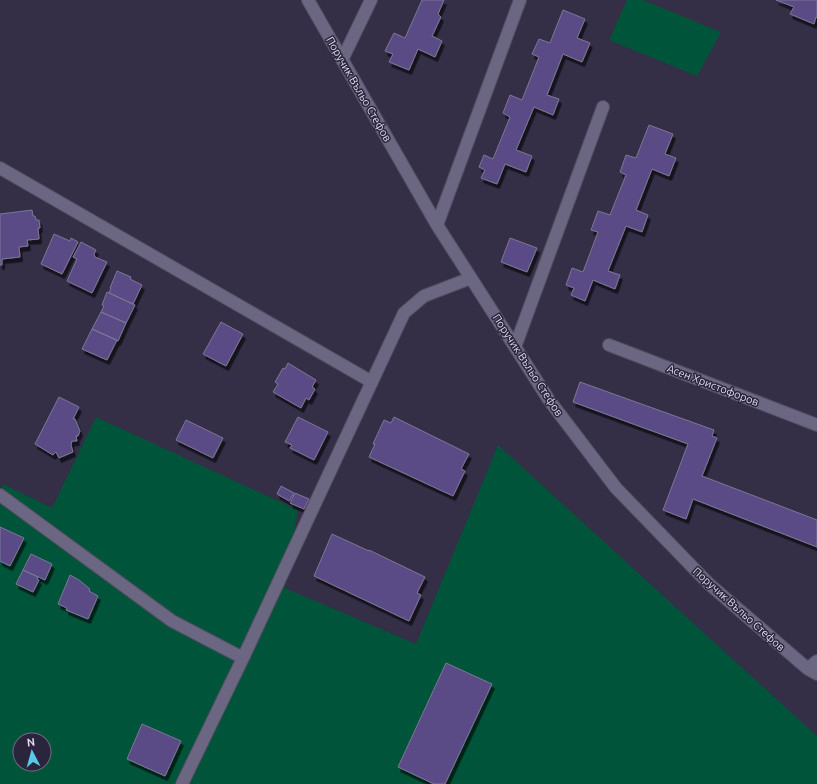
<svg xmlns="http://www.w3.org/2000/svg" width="817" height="784" font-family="Ubuntu,sans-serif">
<defs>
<filter id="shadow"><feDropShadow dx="2.5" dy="4.5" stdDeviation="0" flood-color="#0009"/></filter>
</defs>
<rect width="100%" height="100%" fill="#342f47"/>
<path fill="#00543a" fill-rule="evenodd" d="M627 0H643L721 32 697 76 609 40Z
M96 417 298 510 285 588 416 644 498 445 817 736V784H0V490L3 484 52 508ZM20 740H44V764H20Z"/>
<path fill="#5a4c87" stroke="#7d7794" filter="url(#shadow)" d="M422 0H444L438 14 441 17 432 36 442 41 435 57 418 49 409 70 389 62 393 54 385 51 394 33 405 38Z
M776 0H817V18L816 17 814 24 790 14 794 7Z
M563 10 585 19 577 38 590 43 582 62 563 54 547 95 559 99 553 115 534 107 516 150 532 156 526 172 505 164 497 184 481 178 485 170 479 167 484 155 493 159 510 117 503 113 510 95 522 100 539 57 532 54 539 39 550 43Z
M649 125 673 134 665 154 676 158 669 176 652 169 636 210 648 215 642 232 626 226 608 271 620 275 615 289 593 280 585 301 571 295 574 288 566 285 572 268 583 272 598 232 591 230 598 211 610 215 626 175 620 172 626 155 636 158Z
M32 210 33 216H35L36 220H39L40 228H38L39 239 27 240 28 246 19 247 20 257 2 259V265H0V214Z
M54 234 70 241 71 238 78 242 62 274 41 264Z
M510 238 537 248 527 272 501 262Z
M81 242 96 250 94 254 95 257 107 262 92 293 67 281 77 259 73 257Z
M117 271 131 277 130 279 142 285 133 304 109 293 111 288H110Z
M107 292 135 305 126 323 101 312 104 306 102 305Z
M101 312 126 323 118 341 92 329Z
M221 322 243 334 226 366 203 354Z
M92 329 117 340 107 360 82 349Z
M288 363 316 380 312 387 315 389 309 400 306 398 301 408 273 392 278 384 275 382 283 368 285 369Z
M580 382 714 430 712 436 717 438 702 476 817 520V547L693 499 686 519 663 510 688 444 573 402Z
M59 397 79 407 73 419H75L80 431 78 436H76L77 441H72L71 445 73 452 59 458 56 452 53 455 35 444Z
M298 417 328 432 314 460 290 448 292 445 285 442Z
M394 417 469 454 461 469 465 471 453 496 369 457 375 444H373L384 420 391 423Z
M186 420 223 438 213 458 176 440Z
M281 486 294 493 289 501 277 494Z
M295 493 309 499 304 509 290 503Z
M0 527 24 538 10 566 0 561Z
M332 534 369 551V550L425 577 417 593 421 595 409 621 314 576Z
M31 554 52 564 45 580 23 570Z
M23 570 38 577 37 579 39 580 33 592 16 584Z
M70 575 79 580 90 589 89 591 98 596 88 619 66 610 67 608 58 604Z
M446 663 492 684 445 784H434L398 767Z
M142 724 181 741 165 776 127 759Z"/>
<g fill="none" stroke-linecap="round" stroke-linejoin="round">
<g stroke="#534d62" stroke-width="14">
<path id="street" d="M308 0 437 225 549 400 616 488 709 584 808 669 817 674
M342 60 371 0
M0 168 372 382
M437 225 520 0
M609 345 817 425
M515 347 603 107
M0 495 172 621 243 658
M808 669 817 661
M182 784 243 658 404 313 424 296 471 278"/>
</g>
<use href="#street" stroke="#6b6681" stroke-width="12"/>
</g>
<g text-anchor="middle" stroke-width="3" stroke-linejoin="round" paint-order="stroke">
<g font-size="11" fill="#dfdcec" stroke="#2a253c">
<text transform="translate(359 89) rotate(60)" y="4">Поручик Въльо Стефов</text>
<text transform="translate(528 365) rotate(57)" y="4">Поручик Въльо Стефов</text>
<text transform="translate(713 385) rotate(21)" y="4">Асен Христофоров</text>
<text transform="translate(739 609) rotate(42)" y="4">Поручик Въльо Стефов</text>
</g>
</g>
<g transform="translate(32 752) rotate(354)"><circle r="19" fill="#2a253c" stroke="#726e82"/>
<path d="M0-3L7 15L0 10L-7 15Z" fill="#5ac8e6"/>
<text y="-6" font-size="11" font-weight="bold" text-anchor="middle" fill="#dfdcec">N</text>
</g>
</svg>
